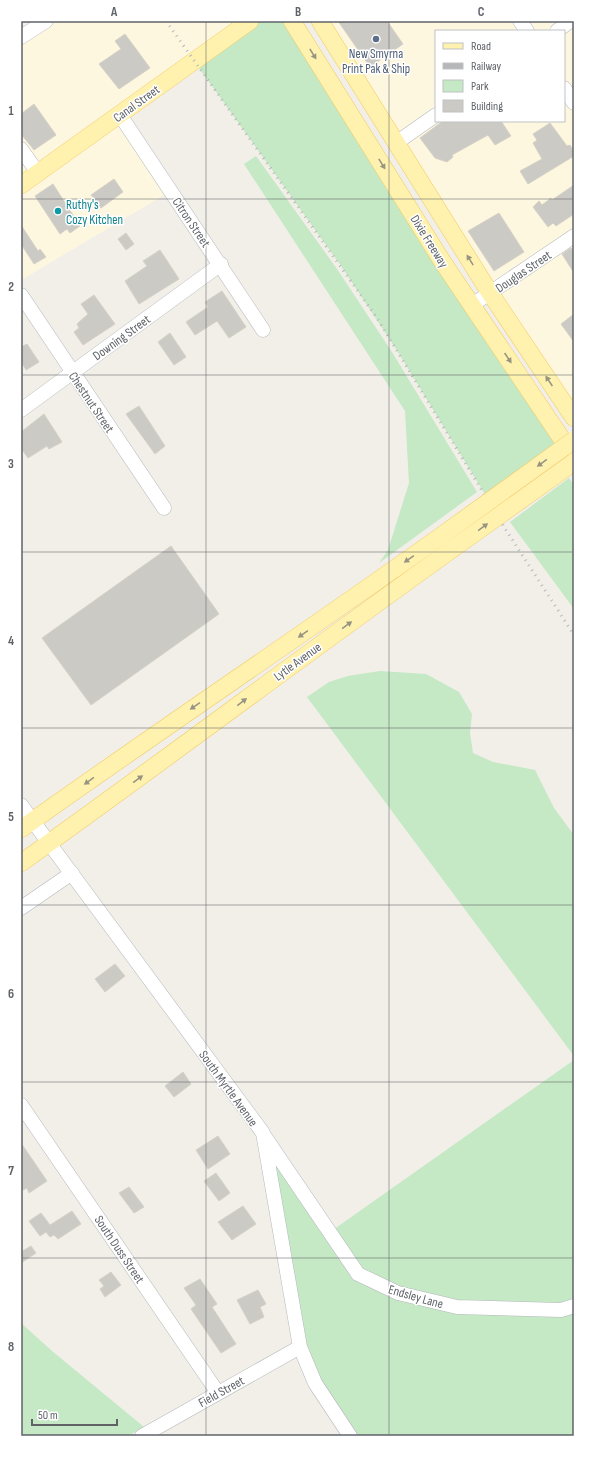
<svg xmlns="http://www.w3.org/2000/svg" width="595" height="1457" font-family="'Sofia Sans Condensed',sans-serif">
<rect width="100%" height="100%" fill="#f1efe8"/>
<path fill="#fef7e0" d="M46 21H250L120 115 171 191 21 280V37Z
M320 21H570L557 31H436V115L396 143Z
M574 26V92L564 77V34Z
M564 98 574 114V229L492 285 405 145 439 121H564Z
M574 244V406L499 295Z"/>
<path fill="#c5e8c5" d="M250 21H292L565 443 489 501 396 349 341 266 194 61Z
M256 156 337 269 392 352 477 492 379 563 388 550 409 483 405 411 244 164Z
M569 478 574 485V609L510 522Z
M380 671 426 674 459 692 472 714 470 733 473 753 493 762 535 770 554 808 574 835V1056L307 697 329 682 348 676Z
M574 1060V1436H351L300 1347 263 1133 330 1232Z
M21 1323 52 1351 144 1427 128 1436H21Z"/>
<path fill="#cccac5" stroke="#d6d1c6" d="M338 21H387L403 44 370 67Z
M125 34 150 68 119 89 99 64 121 49 115 41Z
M34 104 56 135 34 150 21 134V114Z
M443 121H501L511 136 495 145 488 135 452 155 453 157 447 162 435 158 420 138Z
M550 123 567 146 570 145 574 152V156L528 184 520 171 542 159 533 143 537 140 533 134Z
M114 179 123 192 101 208 91 195Z
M53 184 80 226 70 233 67 229 60 234 35 196Z
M574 185V214L556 226 553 223 548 227 533 207 539 201 542 205 551 198 552 200Z
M499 213 524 252 494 271 468 231Z
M21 225 38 251 40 249 46 257 34 264 21 244Z
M126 233 134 244 126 250 118 239Z
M571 248 574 252V273L562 254Z
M160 250 179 279 139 304 125 281 147 266 143 261Z
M222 291 246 327 229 338 217 321 195 335 186 322 208 307 205 302Z
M94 295 115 324 83 345 74 332 79 328 77 324 88 314 81 304Z
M574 314V342L561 324Z
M170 333 186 357 174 365 158 342Z
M27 344 39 362 26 370 21 361V347Z
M139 406 165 446 155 454 126 414Z
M44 414 62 442 49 449 47 446 28 458 21 448V432Z
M171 546 219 614 91 705 42 638Z
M115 964 125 976 105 992 95 979Z
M183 1072 191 1084 174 1097 165 1086Z
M218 1136 230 1154 208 1169 196 1150Z
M21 1143 47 1181 29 1193 27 1188 21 1191Z
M216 1173 230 1193 219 1201 204 1181Z
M129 1187 144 1207 134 1213 119 1193Z
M243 1206 256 1224 232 1240 218 1222Z
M72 1211 81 1224 58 1239 54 1235 50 1237 46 1232 40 1236 29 1221 41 1213 50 1225Z
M31 1246 36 1253 21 1263V1252Z
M111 1272 121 1285 105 1297 100 1289 104 1286 99 1280Z
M200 1279 217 1304 212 1307 236 1344 221 1353 191 1309 196 1305 184 1288Z
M258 1290 266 1304 260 1307 264 1317 250 1324 237 1300Z"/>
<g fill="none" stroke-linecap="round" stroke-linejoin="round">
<g stroke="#b5b8bc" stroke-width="15">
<path id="minor" d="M520 21 527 31
M557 31 570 21
M21 37 46 21
M564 88 574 103
M120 115 263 330
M396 143 436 115
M21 149 38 173
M21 295 164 508
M472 305 574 236
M21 410 221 264
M21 805 263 1133 300 1347 315 1383 350 1436
M21 908 72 873
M21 1105 218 1393
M265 1137 358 1274 398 1293 457 1307 561 1310 574 1306
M142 1436 300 1347"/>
</g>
<g stroke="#f2c960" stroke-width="18">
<path id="major" d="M292 21 442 261 574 457
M320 21 490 293 574 418
M21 185 250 21
M21 829C160 730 302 635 441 536
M21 863C165 760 307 653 451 550"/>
</g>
<use href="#minor" stroke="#fff" stroke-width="14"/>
<use href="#major" stroke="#fff2af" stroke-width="17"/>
<path stroke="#b6b7b8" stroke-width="3" stroke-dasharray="1 5" stroke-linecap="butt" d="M166 21 377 318 506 530 574 635"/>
<g stroke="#f2c960" stroke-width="18" stroke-linecap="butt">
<path id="major-bridge" d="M441 536 574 440
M451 550 574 462"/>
</g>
<use href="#major-bridge" stroke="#fff2af" stroke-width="17"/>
</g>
<defs><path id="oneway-solid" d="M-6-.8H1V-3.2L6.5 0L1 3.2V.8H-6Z"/></defs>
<g fill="#979581">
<use href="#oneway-solid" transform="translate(313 54) rotate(58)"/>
<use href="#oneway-solid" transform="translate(382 164) rotate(58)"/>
<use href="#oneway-solid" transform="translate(470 260) rotate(-122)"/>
<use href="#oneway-solid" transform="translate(508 358) rotate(56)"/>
<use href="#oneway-solid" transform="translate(549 381) rotate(-124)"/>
<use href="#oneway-solid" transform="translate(542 463) rotate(144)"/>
<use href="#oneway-solid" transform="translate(483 527) rotate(-36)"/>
<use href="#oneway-solid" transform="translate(409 559) rotate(145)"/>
<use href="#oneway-solid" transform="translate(347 625) rotate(-36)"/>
<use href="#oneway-solid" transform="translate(303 634) rotate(145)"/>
<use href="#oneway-solid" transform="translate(242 702) rotate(-38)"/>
<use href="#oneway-solid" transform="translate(195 706) rotate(146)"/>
<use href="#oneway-solid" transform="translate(138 779) rotate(-36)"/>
<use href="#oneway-solid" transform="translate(89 781) rotate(144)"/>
</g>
<path fill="none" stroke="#5f6368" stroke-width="1" stroke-opacity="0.55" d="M206 21V1436M389 21V1436M21 199H574M21 375H574M21 552H574M21 728H574M21 905H574M21 1082H574M21 1258H574"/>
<circle fill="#5c6f8a" stroke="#fff" stroke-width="1.5" cx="376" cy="39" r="4"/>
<circle fill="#0f9aa8" stroke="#fff" stroke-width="1.5" cx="58" cy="211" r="4"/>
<g text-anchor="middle" stroke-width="3" stroke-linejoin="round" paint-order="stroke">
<g font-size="13" fill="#4e5e75" stroke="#fff">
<text x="376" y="58">New Smyrna<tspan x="376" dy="15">Print Pak &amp; Ship</tspan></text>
</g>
<g font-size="13" fill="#5f6368" stroke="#fff">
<text transform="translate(136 103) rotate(-36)" y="5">Canal Street</text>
<text transform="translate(192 222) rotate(56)" y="5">Citron Street</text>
<text transform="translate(430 241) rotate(58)" y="5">Dixie Freeway</text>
<text transform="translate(523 271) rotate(-34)" y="5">Douglas Street</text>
<text transform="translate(121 337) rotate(-36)" y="5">Downing Street</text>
<text transform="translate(92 402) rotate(56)" y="5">Chestnut Street</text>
<text transform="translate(297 661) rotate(-36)" y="5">Lytle Avenue</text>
<text transform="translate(229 1088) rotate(54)" y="5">South Myrtle Avenue</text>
<text transform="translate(120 1249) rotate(56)" y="5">South Duss Street</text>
<text transform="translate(416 1296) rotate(16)" y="5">Endsley Lane</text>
<text transform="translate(221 1391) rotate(-29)" y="5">Field Street</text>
</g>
<g font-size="13" fill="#0d838f" stroke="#fff" text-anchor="start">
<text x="66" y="209">Ruthy's<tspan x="66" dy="15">Cozy Kitchen</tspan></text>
</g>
</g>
<rect width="595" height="1457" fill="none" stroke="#ffffff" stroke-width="44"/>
<rect x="435" y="30" width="130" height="92" fill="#ffffff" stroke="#bfc1c3"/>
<rect x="443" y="43" width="20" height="6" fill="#fff2af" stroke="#bfc1c3"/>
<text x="471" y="50" font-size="12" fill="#5f6368">Road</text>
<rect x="443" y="63" width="20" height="6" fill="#b6b7b8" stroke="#bfc1c3"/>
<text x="471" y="70" font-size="12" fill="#5f6368">Railway</text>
<rect x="443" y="80" width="20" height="12" fill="#c5e8c5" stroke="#bfc1c3"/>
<text x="471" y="90" font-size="12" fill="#5f6368">Park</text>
<rect x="443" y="100" width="20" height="12" fill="#cccac5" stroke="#bfc1c3"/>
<text x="471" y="110" font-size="12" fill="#5f6368">Building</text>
<path d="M32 1419v6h85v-6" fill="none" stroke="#5f6368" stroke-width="2"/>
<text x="38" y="1419" font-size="12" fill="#5f6368" stroke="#ffffff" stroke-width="3" paint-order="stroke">50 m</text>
<rect x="22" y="22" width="551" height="1413" fill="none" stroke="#5f6368" stroke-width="1.5"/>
<g font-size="13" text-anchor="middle" font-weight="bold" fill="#5f6368">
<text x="114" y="16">A</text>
<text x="298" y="16">B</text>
<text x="481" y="16">C</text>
<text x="11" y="115">1</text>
<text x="11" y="291">2</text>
<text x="11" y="468">3</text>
<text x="11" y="645">4</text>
<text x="11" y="821">5</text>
<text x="11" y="998">6</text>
<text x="11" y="1175">7</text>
<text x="11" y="1351">8</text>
</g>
</svg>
